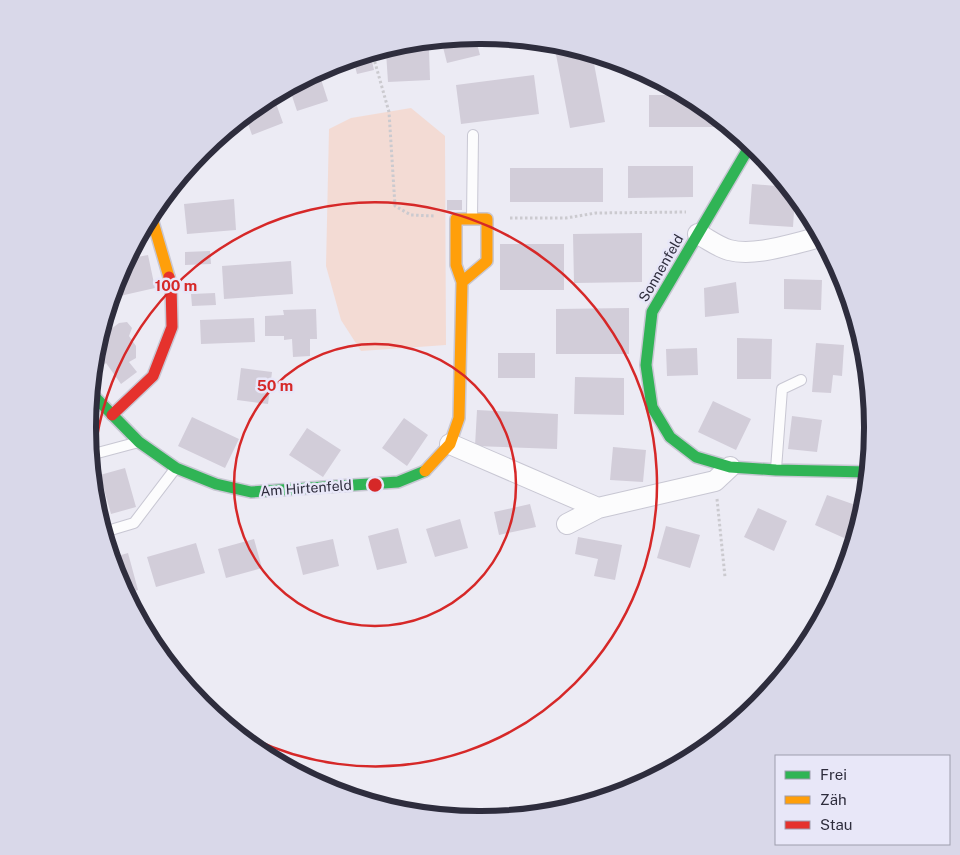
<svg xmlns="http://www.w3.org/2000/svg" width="960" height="855" font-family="'Public Sans',sans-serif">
<rect width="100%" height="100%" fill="#ecebf4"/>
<path fill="#f3dbd4" d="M411 108 445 136 446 345 361 351 341 320 326 266 329 129 351 118Z"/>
<path fill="#d2cdd9" d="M475 36 480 55 447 63 441 39Z
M559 43 592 53 605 122 570 128 554 44Z
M429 50 430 80 388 82 386 52Z
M370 53 374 70 357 74 353 58Z
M319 73 328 101 297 111 289 87 307 77Z
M534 75 539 114 461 124 456 85Z
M273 95 283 123 252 135 245 115 262 101Z
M649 95H687L698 101 717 117V127H649Z
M628 166H693V197L628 198Z
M510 168H603V202H510Z
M752 184 788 187 795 196 793 227 749 224Z
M234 199 236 230 187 234 184 204Z
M447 200H462V210H447Z
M642 233V282L574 283 573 234Z
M500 244H564V290H500Z
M210 251 211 264 185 265V252Z
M148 255 155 288 111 298 117 277 127 259Z
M291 261 293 294 224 299 222 266Z
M784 279 822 280 821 310 784 309Z
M736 282 739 313 705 317 704 288Z
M215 293 216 305 192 306 191 294Z
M629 308V354H556V309Z
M316 309 317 339H310V356L293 357 292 339 284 340V336H265V316L284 315 283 310Z
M254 318 255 342 201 344 200 320Z
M127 322 132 328 129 336 136 346V358L129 362 137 372 121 384 106 363 101 367 94 358 99 338 119 323Z
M737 338 772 339 771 379H737Z
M816 343 844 345 842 376 833 375 831 393 812 392Z
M697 348 698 375 667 376 666 349Z
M498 353H535V378H498Z
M241 368 272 372 268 404 237 400Z
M575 377 624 378V415L574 414Z
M713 401 751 419 736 450 698 432Z
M477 410 558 414 557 449 475 446Z
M870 414 872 428 870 451H868Z
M792 416 822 420 817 452 788 449Z
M192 417 239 439 225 468 178 446Z
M404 418 428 435 407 466 382 448Z
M307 428 341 450 323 477 289 455Z
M613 447 646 450 643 482 610 480Z
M125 468 136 507 111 514 100 475Z
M827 495 864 508 853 542 815 525Z
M530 504 536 527 499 535 494 512Z
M758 508 787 521 774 551 744 537Z
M460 519 468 548 435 557 426 529Z
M666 526 700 535 690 568 657 558Z
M398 528 407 563 377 570 368 536Z
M578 537 622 545 615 580 594 576 598 559 575 554Z
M254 539 262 568 226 578 218 549Z
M333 539 339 566 303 575 296 547Z
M196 543 205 573 156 587 147 557Z
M128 553 138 590 126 594 117 577 111 558Z"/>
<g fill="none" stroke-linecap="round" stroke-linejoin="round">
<g stroke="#c8c7d3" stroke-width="12">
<path id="lane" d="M472 218 473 135
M90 455 135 443
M776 469 782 389 801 380
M104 532 134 523 175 469"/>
</g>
<g stroke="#c8c7d3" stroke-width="22">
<path id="street" d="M698 234C708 239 718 247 729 250 756 257 794 243 821 237
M450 444 598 508
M567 524 598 508 715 481 730 467"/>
</g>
<g stroke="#c8c7d3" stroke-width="14">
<path id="fast" d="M751 144 652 312 646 365 652 407 670 437 696 457 730 467 776 470 868 472
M91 393 139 442 176 468 216 484 251 492 398 482 425 471"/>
</g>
<g stroke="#c8c7d3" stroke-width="14">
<path id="slow" d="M151 215 169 277
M425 471 450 444 459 418 462 282 456 265V219H487V261L462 282"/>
</g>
<g stroke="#c8c7d3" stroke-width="14">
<path id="jam" d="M112 415 153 376 172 327 171 284 169 277"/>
</g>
<path stroke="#cbcacf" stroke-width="3" stroke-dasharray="2.5 2.5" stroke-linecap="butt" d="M372 52 389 112 395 206 411 215 435 216
M510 218H566L596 213 686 212
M717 499 725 577"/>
<use href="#lane" stroke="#fcfcfd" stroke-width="10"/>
<use href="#street" stroke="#fcfcfd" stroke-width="20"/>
<use href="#fast" stroke="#30b455" stroke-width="11"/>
<use href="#slow" stroke="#ff9f0a" stroke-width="11"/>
<use href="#jam" stroke="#e5322d" stroke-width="11"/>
</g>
<g fill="none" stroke="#d62828" stroke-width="2.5">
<circle cx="375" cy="485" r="141"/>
<path d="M93 483A282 282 0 1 1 228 725"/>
</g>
<g text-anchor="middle" stroke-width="5" stroke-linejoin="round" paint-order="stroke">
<g font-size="14" fill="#2e2d3d" stroke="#e8e7f8">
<text transform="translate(661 268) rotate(-60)" y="5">Sonnenfeld</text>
<text transform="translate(306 488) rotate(-4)" y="5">Am Hirtenfeld</text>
</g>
</g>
<path d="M0 0H960V855H0ZM479 44H481A383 383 0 0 1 864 427V428A383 383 0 0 1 481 811H479A383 383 0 0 1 96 428V427A383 383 0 0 1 479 44Z" fill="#d9d8e9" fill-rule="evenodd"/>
<path fill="none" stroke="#2e2d3d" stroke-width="6" d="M479 44H481A383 383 0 0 1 864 427V428A383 383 0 0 1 481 811H479A383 383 0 0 1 96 428V427A383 383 0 0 1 479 44Z"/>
<circle cx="375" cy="485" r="8" fill="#d62828" stroke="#e8e7f8" stroke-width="2.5"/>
<g font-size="15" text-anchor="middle" font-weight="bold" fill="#d62828" stroke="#e8e7f8" stroke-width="5" stroke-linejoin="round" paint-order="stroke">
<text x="176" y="291">100 m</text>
<text x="275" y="391">50 m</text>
</g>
<rect x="775" y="755" width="175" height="90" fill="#e8e7f8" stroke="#9e9dad"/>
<rect x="785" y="771" width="25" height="8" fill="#30b455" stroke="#9e9dad"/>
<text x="820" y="780" font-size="15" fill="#2e2d3d">Frei</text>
<rect x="785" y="796" width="25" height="8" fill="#ff9f0a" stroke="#9e9dad"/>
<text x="820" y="805" font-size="15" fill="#2e2d3d">Zäh</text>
<rect x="785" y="821" width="25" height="8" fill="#e5322d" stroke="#9e9dad"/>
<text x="820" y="830" font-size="15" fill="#2e2d3d">Stau</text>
</svg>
